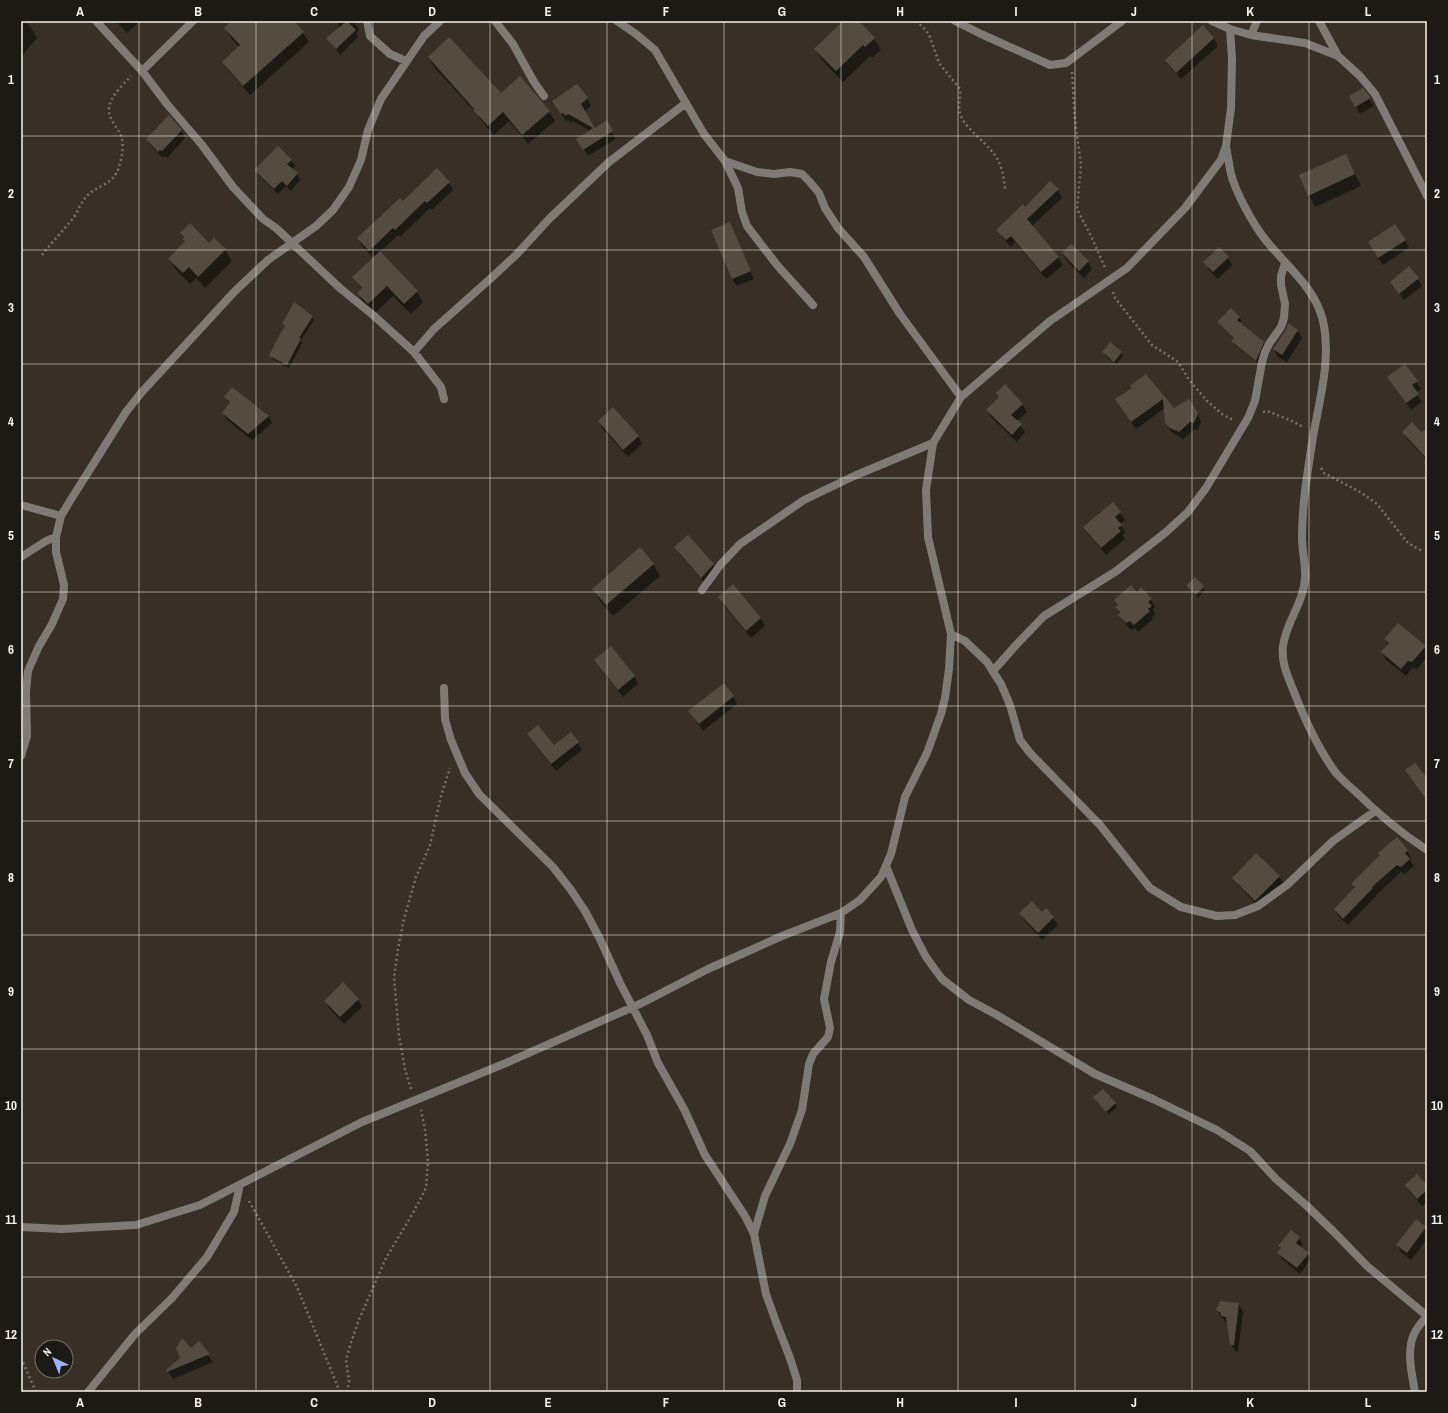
<svg xmlns="http://www.w3.org/2000/svg" width="1448" height="1413" font-family="'Archivo Narrow',sans-serif">
<rect width="100%" height="100%" fill="#383026"/>
<path fill="#0007" d="M21 21H24L30 26 37 38 21 57Z
M116 21H140L127 33Z
M233 21H292L303 33 309 42 250 95 229 71 223 62 239 47 231 38 225 28Z
M337 21H353L359 30 356 33 358 37 340 55 328 38 340 28Z
M844 21H858L874 38 881 50 872 58 870 56 843 82 822 60 815 49Z
M1214 38 1218 46 1181 79 1171 68 1166 60Z
M429 58 501 94 519 78 549 112 555 121 528 144 509 121 494 135 480 119 475 112 434 67Z
M1363 90 1374 106 1360 114 1350 96Z
M587 98 591 106 584 112 594 129 606 122 616 139 588 156 579 142 590 131 573 121 571 123 569 120 566 121 558 108Z
M181 130 185 138 167 158 165 156 163 158 152 147 147 139Z
M1346 155 1361 186 1315 207 1309 195Z
M291 160 295 166 292 169 297 174 300 180 291 191 286 186 278 194 259 176 255 170Z
M1050 182 1058 190 1062 198 1032 226 1058 258 1063 265 1046 279 1015 242 1011 247 1002 237 998 230 1025 208Z
M449 183 453 190 432 210 430 208 400 237 398 235 380 252 417 292 423 302 411 314 393 296 374 314 364 304 358 293 362 290 353 277 374 258 362 246 358 238 403 202Z
M730 223 754 279 737 286 732 279Z
M181 233 225 250 232 261 205 288 196 278 190 284 176 270 169 259 185 242Z
M1405 240 1409 248 1383 265 1373 250Z
M1063 254 1088 262 1092 269 1084 278 1067 261Z
M1228 258 1232 265 1218 279 1209 270 1205 262Z
M1418 279 1422 286 1404 300 1396 289Z
M1231 309 1242 321 1239 323 1263 342 1265 346 1258 363 1235 345 1233 342 1235 339 1220 325Z
M312 317 314 320 301 340 302 343 289 368 273 359 271 356 285 327 283 324Z
M1289 325 1298 331 1302 338 1287 362 1278 357 1274 349 1287 330Z
M1104 352H1121L1123 356 1116 364 1105 356Z
M1405 365 1421 389 1416 393 1422 402 1411 410 1388 377Z
M1145 375 1174 410 1189 400 1201 421 1198 430 1195 429 1183 439 1176 435 1171 431 1166 423 1165 408 1136 429 1121 407 1133 388Z
M232 388 269 417 272 423 252 440 226 419 223 413 230 404 225 397Z
M1022 404 1027 412 1017 421 1025 432 1017 442 992 418 987 411Z
M599 421 638 436 642 444 628 457 603 429Z
M1403 432 1427 442V460L1407 439Z
M1113 504 1125 520 1120 524 1125 533 1122 535 1125 539 1106 555 1089 535 1085 528Z
M675 547 713 565 718 572 706 584 680 555Z
M653 564 660 576 613 616 600 601 593 589Z
M1195 578 1205 590 1198 598 1187 586Z
M733 585 761 619 765 626 751 638 723 604 719 597Z
M1137 593 1151 599 1155 607 1153 609 1155 614 1152 617 1153 619 1138 632 1135 628 1131 630 1124 622 1116 607 1118 606 1115 601Z
M1385 639 1425 646 1427 650V657L1417 669 1412 668 1406 676 1386 660 1382 652 1388 644Z
M595 660 634 676 638 684 623 697 600 668Z
M733 696 737 704 703 731 690 712Z
M528 735 554 747 578 743 582 750 556 771 533 742Z
M1397 839 1407 851 1411 858 1410 860 1414 866 1405 874 1401 872 1376 895V896L1348 925 1339 917 1335 910 1355 888 1353 884Z
M1279 876 1284 884 1260 908 1238 885 1234 878Z
M1046 910 1053 918 1058 925 1042 940 1025 921 1021 913H1042Z
M358 999 362 1007 344 1024 329 1008 325 1001Z
M1097 1101 1115 1104 1117 1107 1109 1114Z
M1406 1185 1427 1187V1202L1422 1206 1411 1193Z
M1426 1227 1427 1230V1239L1411 1260 1402 1253 1397 1245Z
M1291 1231 1299 1238 1303 1244 1300 1247 1308 1253 1311 1259 1300 1274 1282 1259 1278 1253 1281 1250 1279 1247Z
M1239 1304 1243 1312 1238 1352H1236L1231 1345 1228 1324 1221 1317 1217 1310Z
M199 1343 213 1362 173 1379 167 1370Z"/>
<path fill="#554c41" d="M232 21H294L304 32 243 86 222 62 240 45 224 28Z
M347 21 356 30 336 49 326 38Z
M843 21H859L875 38 865 47 863 45 836 71 814 49Z
M1203 25 1214 38 1176 73 1165 60Z
M449 37 501 93 520 76 550 111 522 135 503 112 488 126 473 110 474 109 428 57Z
M577 84 588 98 581 104 595 128 607 120 613 131 583 150 576 139 593 128 568 114 566 116 563 113 561 114 552 101Z
M1363 88 1371 98 1355 107 1349 96Z
M169 115 182 130 162 151 160 150 158 152 146 139Z
M278 146 292 160 287 164 298 173 287 186 282 181 274 189 254 170Z
M1346 154 1355 174 1308 196 1299 175Z
M437 168 450 182 427 203 425 201 395 230 393 228 369 251 357 238 400 198 403 201Z
M1050 181 1059 189 1027 219 1059 257 1041 272 1011 236 1006 240 996 230 1023 204 1025 207Z
M730 222 751 271 732 279 711 230Z
M190 223 209 243 214 238 226 249 198 277 189 267 183 273 168 259 185 241 182 239 184 237 180 233Z
M1395 224 1406 240 1378 258 1368 242Z
M1071 244 1089 261 1079 271 1062 253Z
M1219 247 1229 257 1213 272 1203 262Z
M380 251 418 291 404 304 387 286 368 304 357 293 362 288 352 277Z
M1409 266 1419 278 1399 294 1390 282Z
M294 302 313 316 299 338 301 339 287 365 269 356 275 343 285 326 282 324Z
M1231 308 1240 317 1237 320 1264 342 1256 361 1231 341 1234 338 1217 322Z
M1288 323 1298 330 1282 355 1273 349 1286 330Z
M1110 342 1122 352 1114 362 1102 352Z
M1405 364 1418 381 1412 385 1419 394 1406 403 1387 377Z
M1146 374 1174 408 1189 399 1198 413 1194 423 1190 422 1179 432 1170 428 1165 423 1163 399 1131 422 1115 399 1132 388 1130 386Z
M1005 384 1023 404 1011 415 1022 424 1012 435 986 410 999 397 996 393Z
M232 387 269 416 248 434 222 413 230 402 224 397Z
M613 407 639 436 623 450 598 421Z
M1412 422 1421 432 1427 429V459L1402 432Z
M1113 502 1121 512 1115 517 1122 525 1118 528 1121 531 1101 548 1083 527Z
M688 535 714 564 701 578 674 547Z
M640 547 654 564 606 605 592 589Z
M1195 577 1204 586 1196 595 1186 586Z
M733 584 761 618 746 631 718 597Z
M1131 585 1137 592 1141 587 1152 599 1148 602 1152 606 1148 609 1150 611 1134 625 1130 621 1126 623 1118 615 1120 612 1115 607 1118 605 1114 600Z
M1398 623 1426 646 1412 662 1408 661 1401 669 1381 652 1389 643 1384 639Z
M611 646 635 676 618 690 594 660Z
M724 683 734 696 699 724 688 711Z
M538 725 554 745 571 732 579 742 551 764 527 734Z
M1415 763 1427 778V800L1405 770Z
M1397 837 1408 850 1405 853 1410 859 1401 867 1397 865 1372 887 1373 888 1343 919 1334 909 1355 887 1351 884 1380 855 1378 853Z
M1256 853 1280 876 1255 901 1232 878Z
M1032 901 1042 912 1046 908 1054 917 1038 933 1019 913Z
M343 982 359 999 340 1017 324 1001Z
M1103 1089 1116 1103 1106 1112 1093 1097Z
M1417 1174 1427 1185V1190L1417 1199 1405 1185Z
M1416 1219 1426 1227 1407 1253 1396 1245Z
M1291 1230 1300 1237 1296 1243 1309 1253 1297 1268 1277 1253 1281 1248 1278 1246Z
M1220 1301 1239 1303 1234 1345H1230L1226 1317 1221 1316V1313L1216 1310Z
M182 1338 191 1348 199 1341 210 1354 167 1372 166 1370 180 1358 176 1348Z"/>
<g fill="none" stroke-linecap="round" stroke-linejoin="round">
<path stroke="#787168" stroke-width="2.5" stroke-dasharray="2 3" stroke-linecap="butt" d="M916 21 926 30 930 37 939 63 960 89C961 98 957 107 961 116 964 124 971 130 977 136 997 155 1002 161 1005 189
M1072 72 1075 121 1081 165 1077 209 1091 236 1106 270
M42 255C52 242 64 230 74 217 79 209 82 200 89 194 98 186 111 184 117 172 121 163 124 149 122 139 120 129 107 119 109 108 111 95 123 85 131 76
M1113 292 1115 298 1152 345 1178 362 1190 381 1207 401 1222 414 1233 420
M1263 412 1267 411 1292 421 1303 427
M1321 468 1324 473 1362 493 1377 504 1408 543 1422 551
M411 1089 405 1069 399 1036 394 977 398 949 404 919 416 877 430 845 441 796 450 768
M249 1201 297 1287 340 1392
M21 1358 36 1392
M347 1392 349 1381 346 1360 349 1349 358 1322 386 1258 413 1213 426 1188 428 1161 425 1130 421 1110"/>
<path stroke="#7f7a76" stroke-width="8" d="M702 590 721 564 740 544 804 500 854 476 933 443"/>
<path stroke="#7f7a76" stroke-width="8" d="M96 21 142 71 167 104 202 145 233 187 263 219 276 228 341 289 373 315 414 352 441 387 444 399
M367 21 370 36 390 54 406 61
M495 21 513 44 534 82 544 96
M617 21 636 34 655 50 704 134 725 161 738 188 742 212 747 226 777 265 813 305
M955 21 981 34 1050 65 1066 63 1122 21
M1212 21 1230 29 1251 35 1305 43 1338 56 1360 76 1375 94 1427 196
M1319 21 1338 56
M1251 35 1257 21
M142 71 193 21
M1226 147C1228 156 1229 165 1231 174 1236 193 1252 222 1264 238 1285 265 1315 287 1323 321 1332 361 1318 404 1312 443 1307 475 1302 506 1302 538 1302 552 1306 565 1305 578 1304 602 1286 622 1283 646 1281 663 1288 677 1294 692 1305 720 1318 749 1336 773 1342 780 1349 786 1356 792 1378 814 1401 833 1427 850
M725 161 757 172 774 174 790 172 802 174 809 181 819 193 825 208 838 228 864 257 900 314 961 397
M414 352 434 329 490 279 517 254 549 219 609 162 686 103
M21 505 61 516
M21 557 46 541 56 537
M951 634 965 641 987 662 1001 684 1010 705 1020 740 1030 753 1100 825 1150 888 1181 907 1217 916 1235 915 1258 906 1287 885 1333 841 1375 811
M993 671 1017 644 1044 616 1115 572 1165 533 1188 512 1206 488 1248 418 1255 401 1262 362 1265 352 1269 344 1281 327 1284 318 1285 304 1281 285V276L1285 263
M444 688 445 719 451 740 465 773 479 794 553 867 571 890 585 911 600 939 620 983 647 1035 658 1063 684 1109 705 1155 745 1216 754 1234 766 1294 776 1322 790 1358 797 1380V1392
M21 756 27 736 26 691 28 671 38 648 52 624 63 599 64 585 56 552V537L61 516 70 501 126 412 141 393 235 291 268 260 316 226 333 210 349 187 361 160 368 130 381 99 424 36 440 21
M886 866 912 930 926 957 942 979 969 1000 997 1015 1095 1074 1153 1099 1217 1130 1250 1151 1276 1179 1307 1206 1335 1233 1367 1266 1427 1316
M21 1227 62 1229 136 1225 200 1205 362 1122 506 1063 642 1003 708 969 782 936 841 913 860 900 881 877 891 854 905 797 927 753 941 714 945 698 949 669 951 634 928 537 926 490 933 443 961 397 1050 321 1127 268 1185 208 1221 160 1226 146 1231 108 1232 59 1230 29
M754 1234 765 1196 790 1144 802 1110 809 1064 813 1054 828 1037 830 1028 824 999 831 962 840 932 841 913
M88 1392 135 1334 172 1298 207 1257 234 1212 240 1185
M1415 1392C1412 1374 1406 1352 1414 1334 1417 1327 1422 1322 1427 1316"/>
</g>
<path fill="none" stroke="#f7f2eb" stroke-width="1" stroke-opacity="0.55" d="M139 21V1392M256 21V1392M373 21V1392M490 21V1392M607 21V1392M724 21V1392M841 21V1392M958 21V1392M1075 21V1392M1192 21V1392M1309 21V1392M21 136H1427M21 250H1427M21 364H1427M21 478H1427M21 592H1427M21 706H1427M21 821H1427M21 935H1427M21 1049H1427M21 1163H1427M21 1277H1427"/>
<rect width="1448" height="1413" fill="none" stroke="#1d1914" stroke-width="44"/>
<g transform="translate(54 1359) rotate(316)"><circle r="19" fill="#1d1914" stroke="#74706a"/>
<path d="M0-3L7 15L0 10L-7 15Z" fill="#9db4fd"/>
<text y="-6" font-size="11" font-weight="bold" text-anchor="middle" fill="#f7f2eb">N</text>
</g>
<rect x="22" y="22" width="1404" height="1369" fill="none" stroke="#f7f2eb" stroke-width="1.5"/>
<g font-size="13" text-anchor="middle" font-weight="bold" fill="#f7f2eb">
<text x="80" y="16">A</text>
<text x="198" y="16">B</text>
<text x="314" y="16">C</text>
<text x="432" y="16">D</text>
<text x="548" y="16">E</text>
<text x="666" y="16">F</text>
<text x="782" y="16">G</text>
<text x="900" y="16">H</text>
<text x="1016" y="16">I</text>
<text x="1134" y="16">J</text>
<text x="1250" y="16">K</text>
<text x="1368" y="16">L</text>
<text x="11" y="84">1</text>
<text x="1437" y="84">1</text>
<text x="11" y="198">2</text>
<text x="1437" y="198">2</text>
<text x="11" y="312">3</text>
<text x="1437" y="312">3</text>
<text x="11" y="426">4</text>
<text x="1437" y="426">4</text>
<text x="11" y="540">5</text>
<text x="1437" y="540">5</text>
<text x="11" y="654">6</text>
<text x="1437" y="654">6</text>
<text x="11" y="768">7</text>
<text x="1437" y="768">7</text>
<text x="11" y="882">8</text>
<text x="1437" y="882">8</text>
<text x="11" y="996">9</text>
<text x="1437" y="996">9</text>
<text x="11" y="1110">10</text>
<text x="1437" y="1110">10</text>
<text x="11" y="1224">11</text>
<text x="1437" y="1224">11</text>
<text x="11" y="1339">12</text>
<text x="1437" y="1339">12</text>
<text x="80" y="1407">A</text>
<text x="198" y="1407">B</text>
<text x="314" y="1407">C</text>
<text x="432" y="1407">D</text>
<text x="548" y="1407">E</text>
<text x="666" y="1407">F</text>
<text x="782" y="1407">G</text>
<text x="900" y="1407">H</text>
<text x="1016" y="1407">I</text>
<text x="1134" y="1407">J</text>
<text x="1250" y="1407">K</text>
<text x="1368" y="1407">L</text>
</g>
</svg>
